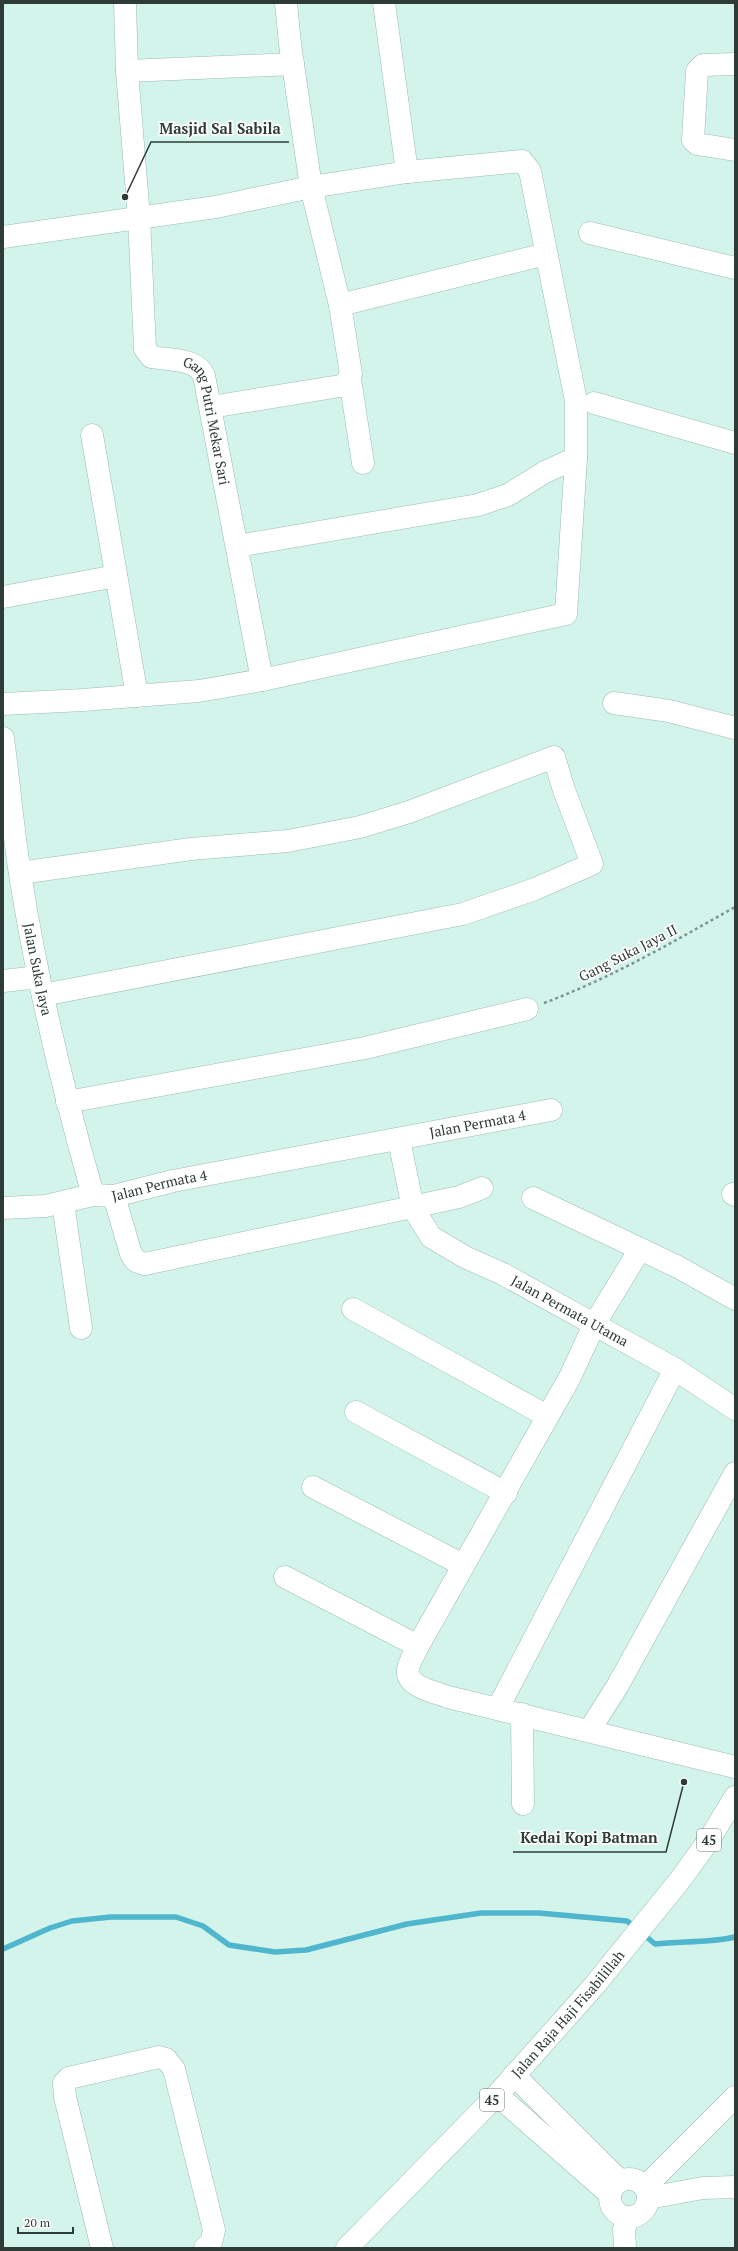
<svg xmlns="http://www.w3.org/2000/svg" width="738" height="2251" font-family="'PT Serif',serif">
<rect width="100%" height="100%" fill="#d3f4ea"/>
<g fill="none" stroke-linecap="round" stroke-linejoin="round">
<path stroke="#4fb6ce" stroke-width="5.5" d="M642 1933 655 1944C682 1941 709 1943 735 1937
M3 1949 50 1928 72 1921 111 1917H176L203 1926 229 1945 275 1952 306 1950 407 1924 481 1913H539L627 1921 635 1927"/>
<g stroke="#9cbcb3" stroke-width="23">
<g id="minor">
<path id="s1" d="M125 3 127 71 139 218 145 349 151 357C168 360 197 358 204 376L262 680"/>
<path d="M384 3 407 172"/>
<path d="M735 64 703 65 697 71 693 140 697 144 735 150"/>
<path d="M127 71 293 64"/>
<path d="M590 233 735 268"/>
<path d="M3 237 216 207 311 187 407 172 522 161 530 171 576 401V458L566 614 262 680 199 691 83 700 3 704"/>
<path d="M340 305 546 254"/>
<path d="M350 379 363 463"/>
<path d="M594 403 735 443"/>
<path d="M211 407 340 386 346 384 351 374 340 305 311 187 290 44 286 3"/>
<path d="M92 435 137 696"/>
<path d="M237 546 478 505 508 495 545 472 576 458"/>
<path d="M3 597 116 576"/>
<path d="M614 703 669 711 735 728"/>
<path id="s2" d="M3 738C9 783 13 829 20 874 37 982 63 1090 93 1195"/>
<path d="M20 873 191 849 288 841 360 827 409 812 554 757 564 790 592 864 535 889 463 914 43 995"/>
<path d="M3 981 39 977"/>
<path d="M67 1102 365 1048 527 1009"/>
<path id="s3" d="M399 1140 413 1208 431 1237 465 1257 503 1274 675 1369 735 1409"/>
<path d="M733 1194 735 1195"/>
<path d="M114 1196 131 1254 136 1261 145 1264 459 1197 482 1188"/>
<path d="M533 1198 678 1267 735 1299"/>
<path d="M63 1203 81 1328"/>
<path id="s4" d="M3 1208 45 1206 93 1195 114 1196 173 1181 551 1110"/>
<path d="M640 1249 594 1325 570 1377 418 1646C415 1653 409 1662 408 1669 405 1687 436 1692 448 1697L735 1767"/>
<path d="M353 1309 547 1416"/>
<path d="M356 1412 506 1493"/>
<path d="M313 1487 463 1565"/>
<path d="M285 1577 418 1646"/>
<path d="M498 1708 675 1369"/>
<path d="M522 1714 523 1804"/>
<path d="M589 1731 618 1685 735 1473"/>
<path d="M514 2075 620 2181"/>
<path d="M497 2095 610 2194"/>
<circle cx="629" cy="2198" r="19"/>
<path d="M645 2187 735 2097"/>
<path d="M648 2198 703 2188 735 2187"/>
<path d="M102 2248 65 2097 64 2083 69 2078 159 2057 166 2059 174 2069 214 2230 211 2243 205 2248"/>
<path d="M625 2248 624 2229 628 2218"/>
</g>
</g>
<g stroke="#9cbcb3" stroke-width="23">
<g id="major">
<path id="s5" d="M347 2248 497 2095 594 1986 680 1880 709 1840 735 1797"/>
</g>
</g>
<path stroke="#7f958f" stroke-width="2.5" stroke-dasharray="3 3" stroke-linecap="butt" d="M544 1003C611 978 673 942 735 907"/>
<use href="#minor" stroke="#fff" stroke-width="22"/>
<use href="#major" stroke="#fff" stroke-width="22"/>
</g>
<g text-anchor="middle" stroke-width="3.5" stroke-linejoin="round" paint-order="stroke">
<g fill="#fff" stroke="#6d7673" stroke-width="1">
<rect x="697" y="1829" width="24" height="22" rx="3"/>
<rect x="480" y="2089" width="24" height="22" rx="3"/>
</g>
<g font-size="13" font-weight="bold" fill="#2e3b37">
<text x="709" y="1845">45</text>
<text x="492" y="2105">45</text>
</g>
<g font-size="14" fill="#2e3b37" stroke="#fff">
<text dy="5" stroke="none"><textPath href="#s1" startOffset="458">Gang Putri Mekar Sari</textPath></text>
<text transform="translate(628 953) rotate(-27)" y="5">Gang Suka Jaya II</text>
<text dy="5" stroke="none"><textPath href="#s2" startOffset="234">Jalan Suka Jaya</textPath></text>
<text dy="5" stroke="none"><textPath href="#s4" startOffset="483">Jalan Permata 4</textPath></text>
<text dy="5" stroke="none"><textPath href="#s4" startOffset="159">Jalan Permata 4</textPath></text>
<text dy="5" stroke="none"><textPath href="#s3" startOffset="261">Jalan Permata Utama</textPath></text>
<text dy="5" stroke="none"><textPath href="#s5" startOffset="322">Jalan Raja Haji Fisabilillah</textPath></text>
</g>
</g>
<path fill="none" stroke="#2e3b37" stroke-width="1.5" d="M125 197L151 142H289M684 1782L666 1852H513"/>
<g fill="#2e3b37" stroke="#fff" stroke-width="1.5">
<circle cx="125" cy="197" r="4"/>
<circle cx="684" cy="1782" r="4"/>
</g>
<g font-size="15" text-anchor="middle" font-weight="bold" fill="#2e3b37" stroke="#fff" stroke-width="3.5" stroke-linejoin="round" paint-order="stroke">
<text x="220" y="134">Masjid Sal Sabila</text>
<text x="589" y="1843">Kedai Kopi Batman</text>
</g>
<rect width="738" height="2251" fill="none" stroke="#2e3b37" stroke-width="8"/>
<path d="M18 2227v6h55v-6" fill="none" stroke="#2e3b37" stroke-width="2"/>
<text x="24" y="2227" font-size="12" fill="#2e3b37" stroke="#ffffff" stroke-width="3" paint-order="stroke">20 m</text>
</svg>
